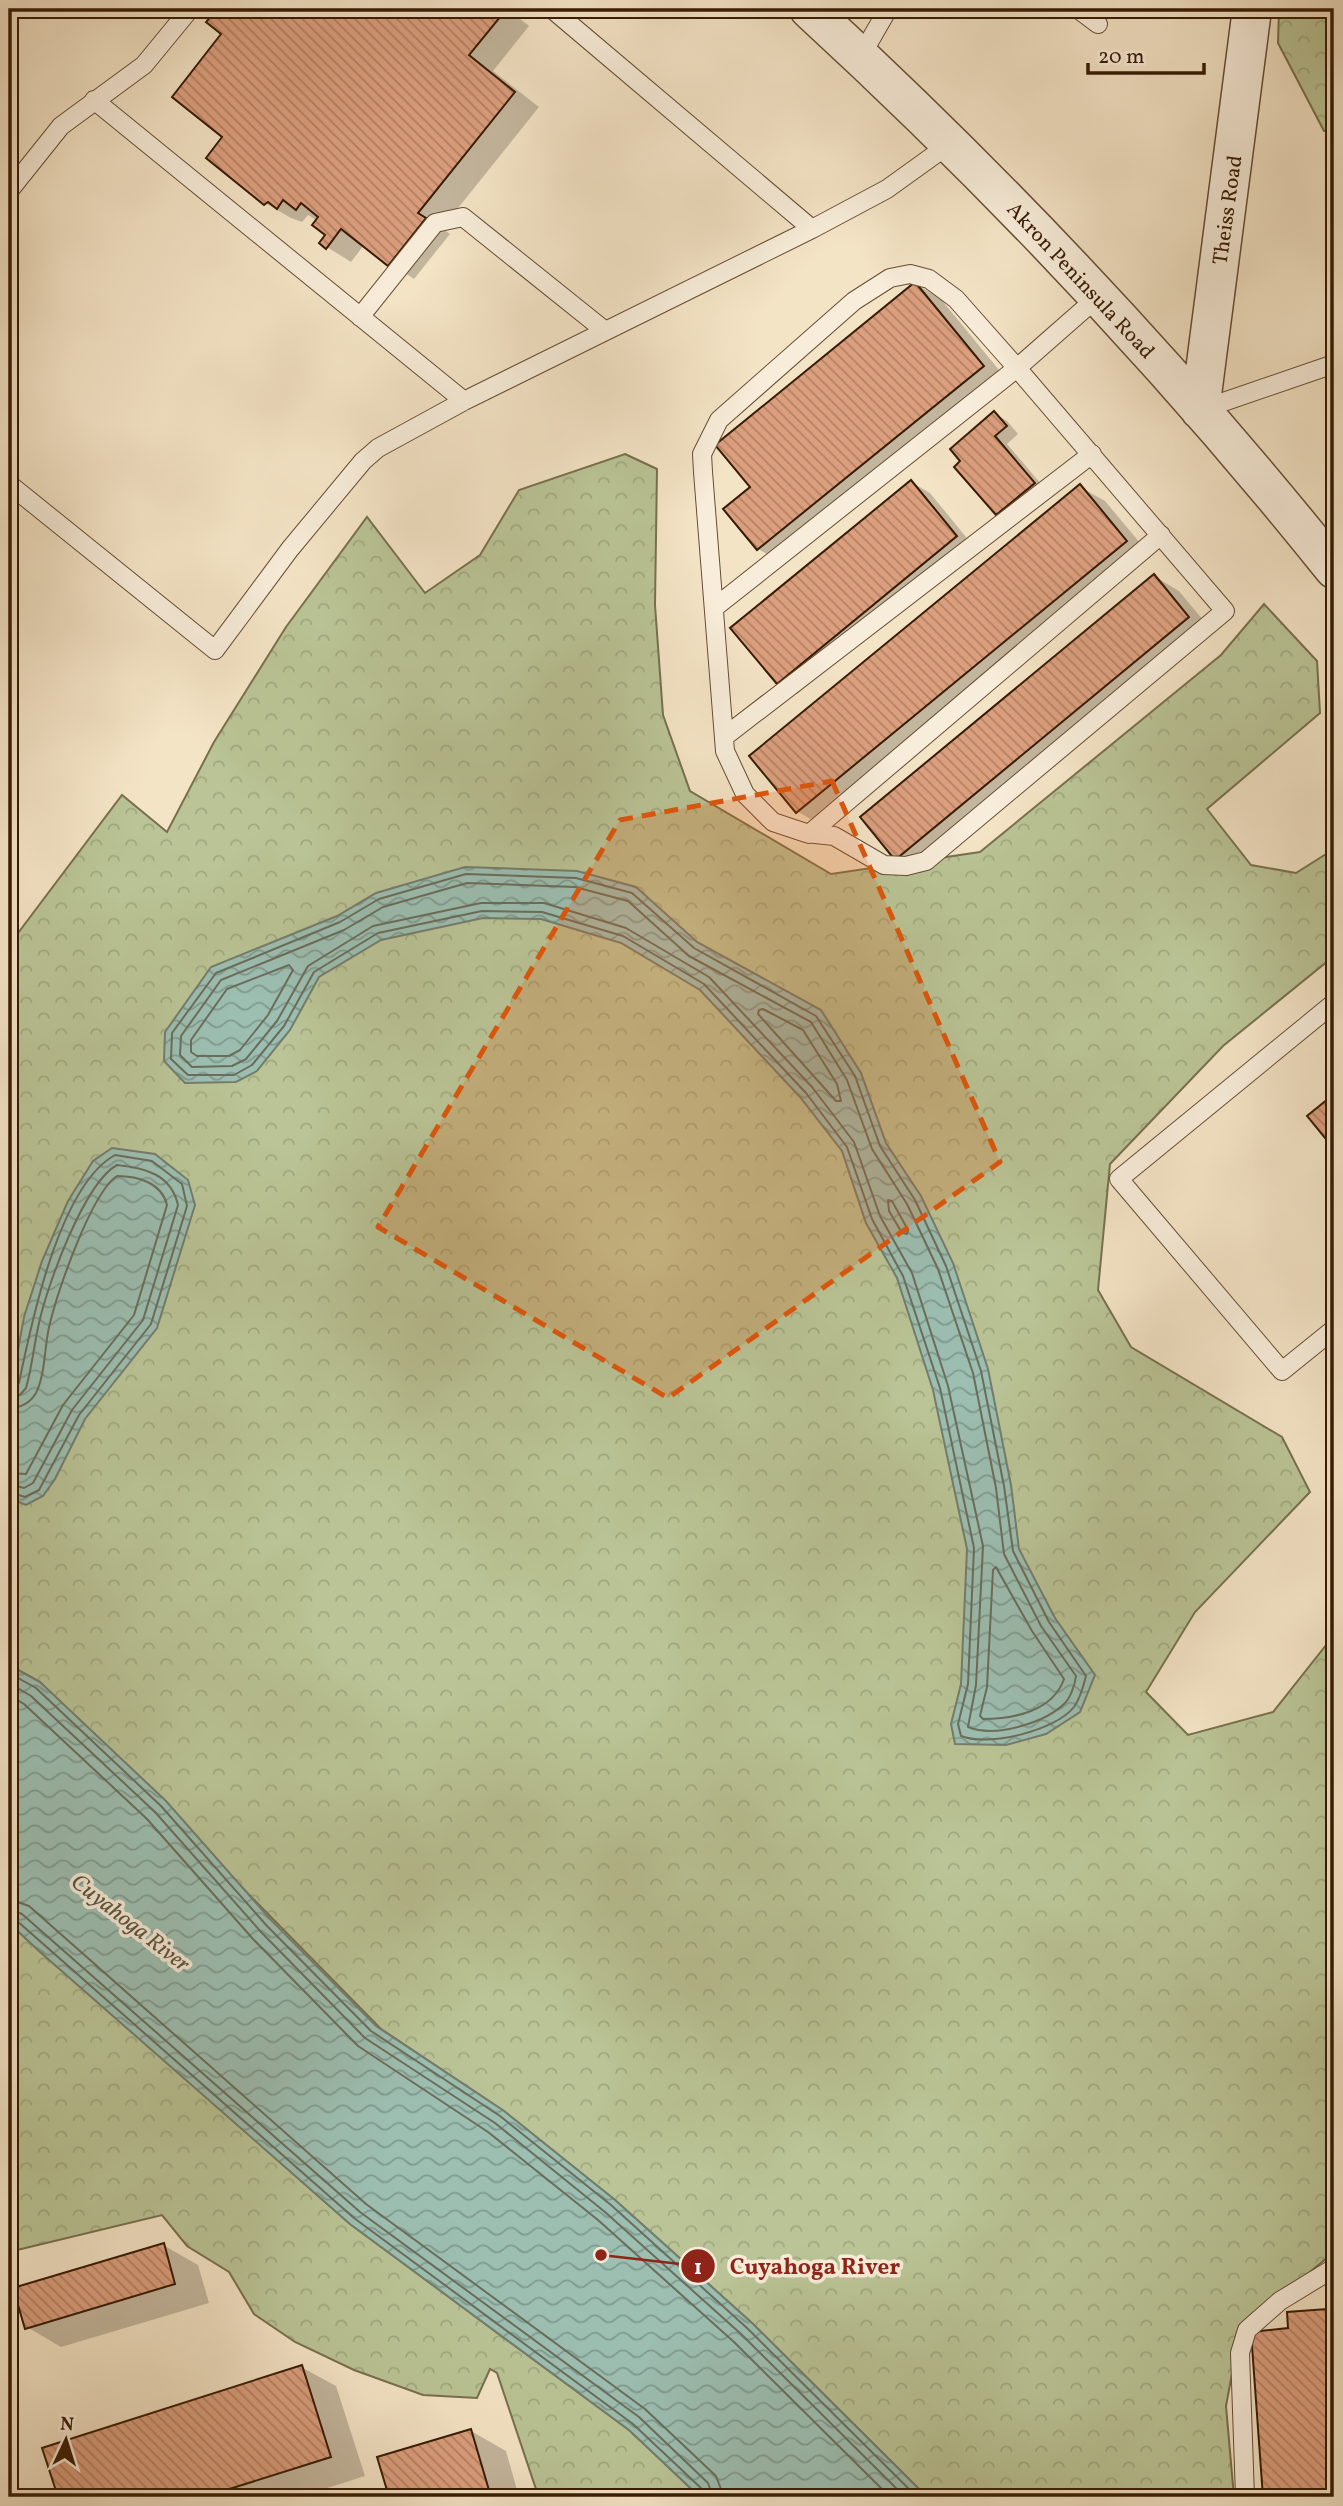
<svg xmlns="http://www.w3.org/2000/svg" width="1343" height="2506" font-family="Vollkorn,serif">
<defs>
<pattern id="forest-crowns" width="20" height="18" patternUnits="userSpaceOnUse" patternTransform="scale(1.75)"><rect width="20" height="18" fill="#bac496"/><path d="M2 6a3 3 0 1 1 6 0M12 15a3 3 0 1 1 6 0" fill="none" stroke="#a0a880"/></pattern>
<pattern id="water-waves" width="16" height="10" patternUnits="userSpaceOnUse" patternTransform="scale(1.75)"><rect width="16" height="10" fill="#9cbfb2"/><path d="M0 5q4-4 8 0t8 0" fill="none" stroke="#809a8f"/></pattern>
<pattern id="building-back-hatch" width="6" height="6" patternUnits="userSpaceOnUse" patternTransform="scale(1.75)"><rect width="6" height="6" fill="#dc9f7e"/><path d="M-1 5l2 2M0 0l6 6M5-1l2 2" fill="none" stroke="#b38165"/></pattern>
</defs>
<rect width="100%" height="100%" fill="#f4e4c6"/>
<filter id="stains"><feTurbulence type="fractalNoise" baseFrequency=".00286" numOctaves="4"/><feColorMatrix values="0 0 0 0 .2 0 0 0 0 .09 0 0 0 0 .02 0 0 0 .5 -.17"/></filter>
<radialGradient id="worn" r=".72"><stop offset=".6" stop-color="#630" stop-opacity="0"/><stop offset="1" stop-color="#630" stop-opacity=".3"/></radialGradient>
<path fill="url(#forest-crowns)" stroke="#78704d" stroke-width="2" d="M1279 9H1334V131H1324L1278 43Z
M625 454 657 469 655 605 663 715 690 791 831 874 980 852 1221 655 1264 604 1317 661 1320 713 1207 809 1251 865 1296 873 1334 849V956L1223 1046 1110 1164 1098 1290 1131 1347 1282 1437 1310 1492 1195 1612 1146 1692 1188 1735 1273 1712 1334 1635V2252L1240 2330 1226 2406 1234 2497H927L752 2323 615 2200 504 2111 381 2029 40 1682 9 1665V945L122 795 167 832 214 742 286 627 367 517 425 593 480 555 519 490Z
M9 1923 350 2224 629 2430 700 2497H544L537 2492 497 2373 490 2369 477 2398 423 2395 354 2370 295 2342 254 2314 229 2272 187 2246 162 2215 9 2252Z"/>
<path fill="url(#water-waves)" stroke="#747d6c" stroke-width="2" d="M465 867 577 871 636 887 697 942 821 1010 861 1073 886 1143 921 1196 953 1263 988 1369 1011 1485 1019 1549 1055 1618 1095 1675 1080 1712 1046 1734 1006 1745 955 1744 951 1724 961 1684 967 1549 933 1390 897 1278 866 1223 842 1151 800 1097 700 990 621 943 541 919 483 918 381 940 319 977 290 1030 257 1071 236 1082 185 1083 164 1061 165 1032 211 967 337 916 376 893Z
M112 1148 155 1154 188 1180 195 1205 157 1328 85 1419 55 1479 43 1496 26 1505 9 1498V1399L24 1317 42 1261 68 1201 93 1161Z
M9 1665 40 1682 166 1801 272 1921 376 2026 504 2111 615 2200 752 2323 927 2497H700L629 2430 350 2224 40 1952 9 1923Z"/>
<path fill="#0003" d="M219 9H507L529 26 493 71 539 107 442 228 450 234 414 279 364 245 351 262 327 247V235L318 221 308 215 302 222 291 218 265 203 225 137 224 34 209 22Z
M915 284 940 298 1008 381 783 563 758 549 752 487Z
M994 413 1007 421 1018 434 1007 444 1047 491 1010 521 998 514 956 467Z
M911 482 930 493 975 548 797 694 778 683Z
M1080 487 1105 501 1151 556 822 826 797 811Z
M1154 576 1179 591 1213 632 921 873 896 858Z
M163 2245 198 2265 209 2303 61 2347 27 2327Z
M1327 2311 1334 2315V2497H1264L1253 2333 1289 2330Z
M301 2367 336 2386 365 2476 299 2497H60L45 2449Z
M471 2431 506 2451 519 2497H390L379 2458Z"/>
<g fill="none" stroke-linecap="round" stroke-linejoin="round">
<path stroke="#6a6d5b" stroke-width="2" d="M466 874 576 878 632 893 694 948 816 1016 855 1076 880 1146 915 1200 946 1266 981 1371 1004 1486 1013 1551 1049 1622 1086 1676C1084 1684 1080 1699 1074 1707 1055 1731 988 1747 961 1736L958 1724 968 1684 974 1548 940 1388 903 1276 872 1219 847 1147 806 1093 704 984 623 936 542 912 482 911 378 933 314 972 284 1026 252 1065 234 1075H188L171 1059 172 1033 216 973 340 922 379 899Z
M467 883 575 887 628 901 689 956 811 1022 847 1080 872 1149 907 1204 938 1269 973 1373 996 1488 1004 1554 1041 1626 1076 1676C1075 1684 1071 1696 1066 1702 1046 1723 995 1738 968 1727L976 1685 983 1546 948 1386 912 1273 880 1216 854 1142 812 1087 709 977 626 928 544 903H481L373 926 308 966 277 1021 246 1059 232 1066 192 1067 180 1055 181 1036 221 980 344 930 383 907Z
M289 965 293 970 268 1015 240 1050 229 1056H197L191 1052V1040L227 989Z
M763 1009 803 1030 837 1084 841 1101H836L758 1014 759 1010Z
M888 1200 892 1201 908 1230 907 1234 902 1233 889 1211Z
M9 1389 19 1383C31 1324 59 1186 115 1155L152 1161 182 1184 187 1206 151 1324 79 1415 39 1490 25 1497 9 1492
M9 1398 20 1395 26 1388C32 1367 34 1345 39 1323 47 1286 84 1183 117 1165 145 1168 171 1174 178 1205L143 1320 72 1410 33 1483 24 1488 9 1484
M9 1408C20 1408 30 1403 36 1393 46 1373 44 1345 50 1323 58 1291 91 1193 117 1176 138 1176 162 1183 167 1205L134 1315 63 1405 26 1474 9 1473
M996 1567 1032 1631 1064 1679C1053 1711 1014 1719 983 1719L980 1716 987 1687 993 1570Z
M9 1673 36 1688 161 1806 267 1926 371 2031 500 2116 611 2205 747 2328 917 2497
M9 1683 31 1696 155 1812 261 1932 365 2038 495 2123 605 2212 741 2334 905 2497
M9 1695 24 1704 147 1819 253 1939 358 2046 488 2132 598 2220 734 2342 890 2497
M9 1899 29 1906 366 2204 645 2409 716 2476 724 2497
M9 1909 22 1914 360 2212 639 2417 708 2483 713 2497
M9 1918 16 1920 354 2218 633 2424 702 2489 704 2497"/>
</g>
<path fill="url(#building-back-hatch)" stroke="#371b04" stroke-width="2" d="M217 9H502L505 11 469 55 515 92 418 213 426 218 388 266 341 229 326 249 319 243 325 235 312 225 318 217 301 203 296 210 283 200 277 209 268 202 264 205 206 158 222 137 172 97 221 34 206 22Z
M915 282 984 366 757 550 723 509 750 487 715 445Z
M994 411 1007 426 995 436 1035 483 996 515 954 467 960 461 950 449Z
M911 480 957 536 777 684 730 628Z
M1080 484 1127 541 796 813 749 756Z
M1154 574 1189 617 895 860 860 817Z
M1334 1094V1149L1307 1116Z
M164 2243 175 2284 25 2329 13 2288Z
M1327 2309 1334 2410V2497H1263L1251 2332 1288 2328 1287 2312Z
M302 2365 331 2457 204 2497H58L42 2448Z
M471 2429 491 2497H389L377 2457Z"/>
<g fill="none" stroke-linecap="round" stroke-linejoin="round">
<g stroke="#664d34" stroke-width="20">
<path id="service" d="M1078 9 1098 24
M861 56 888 9
M94 100 464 401
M9 191 61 126 144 65 190 9
M812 229 887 189 951 143
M360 317 435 223 463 217 604 330
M1200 410 1334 364
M9 484 215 650 290 549 363 461 378 448 464 401 812 229 552 9
M714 608 1017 368 1225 611 926 861 906 866 884 865 834 836 806 833 773 822 745 794 725 751 703 472 702 454 719 420 854 301 890 278 910 274 929 279 956 299 1017 368 1099 296
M724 737 1092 454
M809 834 1161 535
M1334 1003 1119 1179 1282 1371 1334 1329
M1245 2497 1240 2353 1247 2330 1280 2301 1334 2268"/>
</g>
<g stroke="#664d34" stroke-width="41">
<path id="tertiary" d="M809 9C997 182 1174 369 1334 569
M1200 410 1252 9"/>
</g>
<use href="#service" stroke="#f8edda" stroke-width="18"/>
<use href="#tertiary" stroke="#f8edda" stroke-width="38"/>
</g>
<path fill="#df560c" fill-opacity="0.2" stroke="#df560c" stroke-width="5" stroke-dasharray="14 9" stroke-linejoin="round" d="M832 781 1000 1162 668 1398 378 1227 620 820Z"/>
<g text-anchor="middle" stroke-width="7" stroke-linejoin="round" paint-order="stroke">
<g font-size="21" fill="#371b04" stroke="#f8edda">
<text transform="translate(1227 210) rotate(-82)" y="7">Theiss Road</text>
<text transform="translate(1081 280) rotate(47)" y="7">Akron Peninsula Road</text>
</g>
<g font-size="23" font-style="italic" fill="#5a5441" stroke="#f8edda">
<text transform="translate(131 1922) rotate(38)" y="8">Cuyahoga River</text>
</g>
</g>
<path fill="none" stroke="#8f2418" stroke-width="2.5" d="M601 2255L698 2266"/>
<g fill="#8f2418" stroke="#f8edda" stroke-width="2.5">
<circle cx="601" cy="2255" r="7"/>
<circle cx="698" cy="2266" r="18"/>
</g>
<g font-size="21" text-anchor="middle" font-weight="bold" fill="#fff">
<text x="698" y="2274">1</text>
</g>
<g font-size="23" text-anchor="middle" font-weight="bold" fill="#8f2418" stroke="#f8edda" stroke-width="7" stroke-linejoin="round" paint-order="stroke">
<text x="815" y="2274">Cuyahoga River</text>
</g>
<rect width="1343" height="2506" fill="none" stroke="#f4e4c6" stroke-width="35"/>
<rect x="10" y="10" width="1322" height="2485" fill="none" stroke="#371b04" stroke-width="3.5"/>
<rect x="18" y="18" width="1308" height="2471" fill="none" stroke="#371b04" stroke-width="2"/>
<g transform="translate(66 2440) rotate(4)" stroke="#f8edda" stroke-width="5" paint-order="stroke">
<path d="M0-5L12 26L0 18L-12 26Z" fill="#371b04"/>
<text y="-10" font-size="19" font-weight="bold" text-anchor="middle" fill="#371b04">N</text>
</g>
<path d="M1088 63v10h116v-10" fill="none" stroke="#371b04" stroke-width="3.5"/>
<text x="1098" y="63" font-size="21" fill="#371b04" stroke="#f8edda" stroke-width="5" paint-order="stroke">20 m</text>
<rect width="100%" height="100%" filter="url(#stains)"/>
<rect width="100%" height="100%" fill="url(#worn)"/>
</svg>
